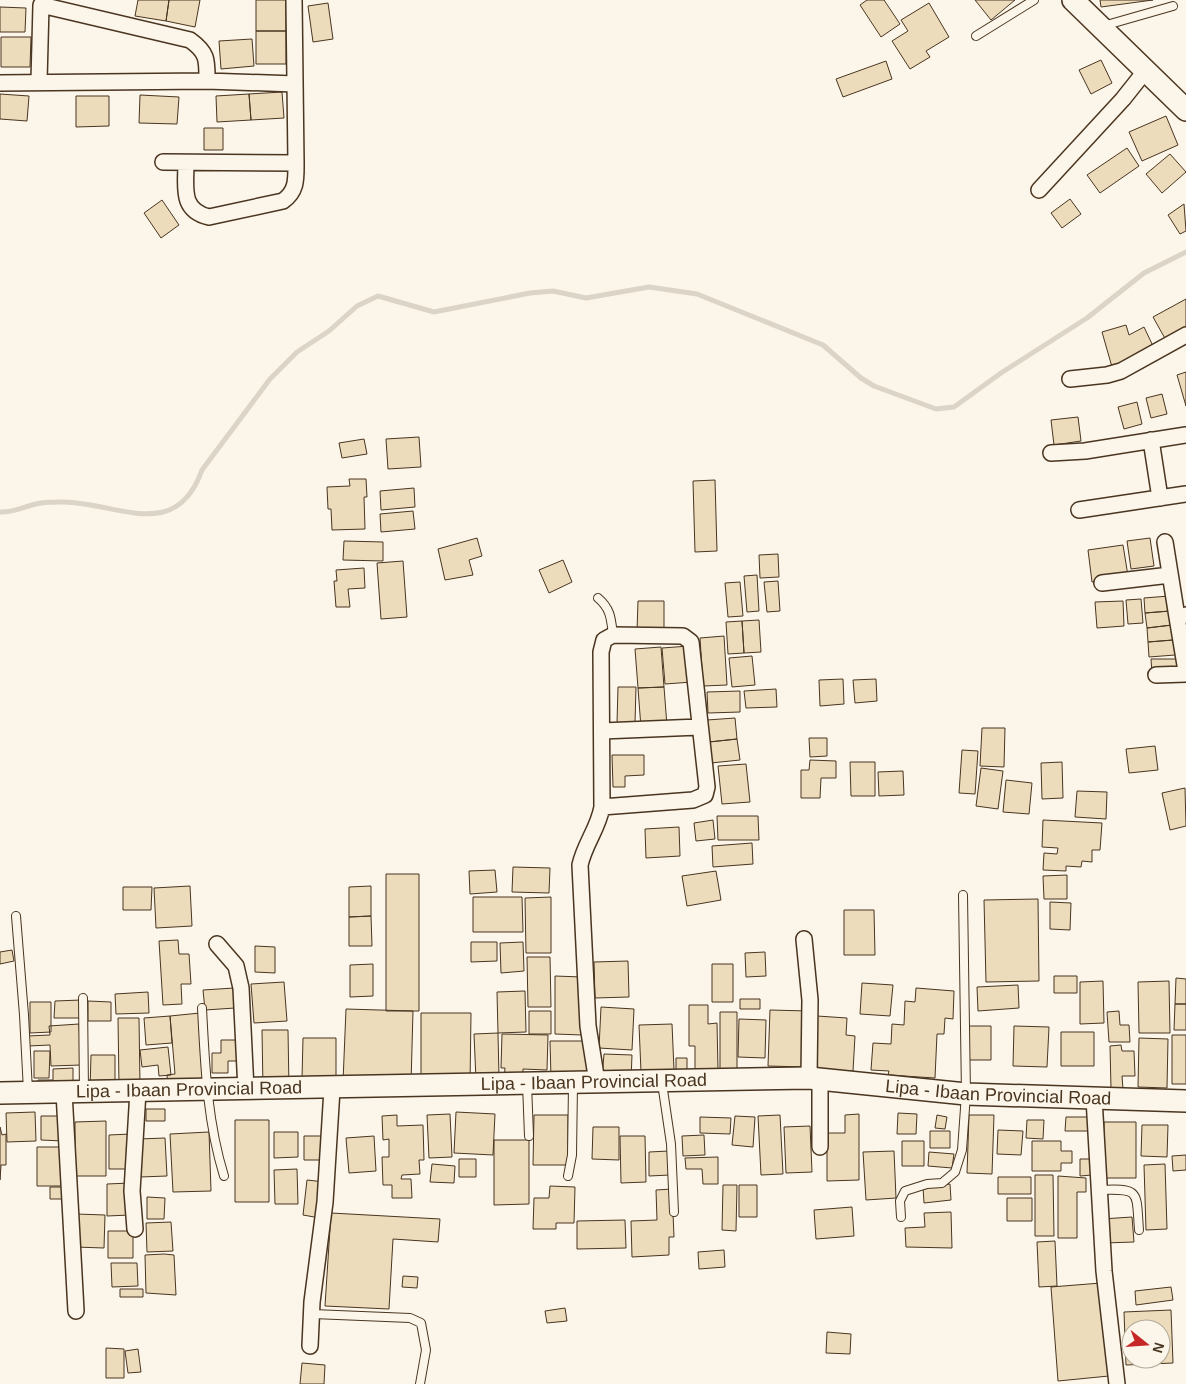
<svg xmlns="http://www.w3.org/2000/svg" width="1186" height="1384" font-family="Arial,sans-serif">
<rect width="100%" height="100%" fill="#fbf6e9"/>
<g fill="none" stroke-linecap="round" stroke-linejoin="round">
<path stroke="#dcd4c6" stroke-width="5" d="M0 512C14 513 27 505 41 503 48 502 56 502 64 502 118 503 176 543 202 470L270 379 297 352 329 331 357 306 378 296 434 312 530 293 553 291 586 298 649 287 697 294 823 345 861 378 874 386 936 409 954 407 1001 373 1087 318 1144 273 1186 252"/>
</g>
<path fill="#ecdcbc" stroke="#4a3520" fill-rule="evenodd" d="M138 0H169L166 21 135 16Z
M169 0H200L195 27 166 21Z
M256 0H286V31H256Z
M867 0H884L900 24 881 37 860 5Z
M975 0H1015L991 20Z
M1100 0H1153L1101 7Z
M328 3 333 39 313 42 308 6Z
M929 3 949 37 926 51 930 57 910 69 892 41 908 31 901 20Z
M0 7 26 8 25 32H0Z
M256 31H286V64H256Z
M1 37H31L30 67H1Z
M252 39 254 66 221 69 219 41Z
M1101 60 1112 83 1091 94 1079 70Z
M886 61 892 79 843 97 836 79Z
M282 92 284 118 251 120 249 94Z
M0 94 29 96 27 121 0 119Z
M249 94 251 120 217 122 216 96Z
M140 95 179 97 177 124 139 123Z
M76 96H109V126L76 127Z
M1166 116 1178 145 1142 161 1129 132Z
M204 128H223V150H204Z
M1127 148 1139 166 1100 193 1087 175Z
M1170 154 1186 172 1162 193 1146 174Z
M1070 199 1081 214 1062 228 1051 213Z
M162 200 179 225 161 238 144 213Z
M1184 204 1186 231 1180 234 1168 215Z
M1186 299V331L1167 342 1153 317Z
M1126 325 1129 335 1144 327 1153 346 1135 355 1136 360 1112 367 1102 332Z
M1186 372V406L1177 375Z
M1162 394 1167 414 1151 418 1146 398Z
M1137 402 1142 424 1124 429 1118 407Z
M1078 417 1081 441 1054 445 1051 420Z
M419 437 421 467 388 469 386 439Z
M364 439 367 454 342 458 339 443Z
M349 479H366L367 497H364L365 529 332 530 331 509H328L327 487 350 486Z
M715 480 717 551 695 552 693 481Z
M414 488 415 507 381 510 380 491Z
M413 511 415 529 381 532 380 514Z
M477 538 482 556 469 560 473 575 445 580 438 549Z
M1150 538 1154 566 1131 569 1127 541Z
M344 541 383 542V561L343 560Z
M1123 545 1128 576 1092 582 1088 550Z
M778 554 779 577 760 578 759 555Z
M563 560 572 582 549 593 539 570Z
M403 561 407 617 381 619 377 563Z
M364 568 365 588 348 589 350 607H336L334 581H337L336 570Z
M757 575 759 611 747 612 744 576Z
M778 581 780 611 767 612 764 582Z
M740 582 743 616 728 617 725 583Z
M1169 596 1170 611 1145 613 1144 598Z
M1141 599 1143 623 1128 624 1126 600Z
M638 601H664V631H637Z
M1123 601 1124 626 1097 628 1095 602Z
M1170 611 1172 625 1147 628 1145 613Z
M759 620 761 652 744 653 742 621Z
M742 621 744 653 728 654 726 622Z
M1172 625 1173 640 1148 642 1147 628Z
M724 636 727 685 703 686 700 638Z
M1173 640 1175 655 1149 657 1148 642Z
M689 646 692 682 665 684 662 648Z
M661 647 664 687 638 688 635 649Z
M752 656 755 685 732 687 729 658Z
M1151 659H1179V672L1152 674Z
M843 679 844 704 820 706 819 680Z
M876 679 877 701 855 703 853 680Z
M618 687H636L635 723H617Z
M664 687 667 726 641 728 638 688Z
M776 689 777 707 746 708 744 691Z
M740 691V712L708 713 707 692Z
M735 718 737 739 709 742 707 720Z
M982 728H1005L1004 767 980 766Z
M809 738H827V756L810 757Z
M737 739 740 760 711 763 709 742Z
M1155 746 1158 770 1129 773 1126 749Z
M962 750 978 751 975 794 959 793Z
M612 755H644V775L625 776V787H613Z
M810 760 836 761V778H821L820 798H801V770H809Z
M850 762H875V796H851Z
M1062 762 1063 798 1042 799 1041 763Z
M746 764 750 802 722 804 718 766Z
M981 768 1003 771 998 809 976 806Z
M903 771 904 795 879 796 878 772Z
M1006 780 1032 783 1029 814 1003 812Z
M1185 788 1186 826 1170 830 1162 793Z
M1077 791 1107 792 1106 819 1075 817Z
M717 816H758L759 840H718Z
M713 820 715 839 696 841 694 823Z
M1043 820 1102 823 1100 850H1092V862L1082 861 1081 867 1066 866V871L1043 870 1044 853 1057 854 1058 848 1042 847Z
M679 827 680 856 646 858 645 829Z
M752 843 753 864 713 867 712 846Z
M513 867 550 868 549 893 512 892Z
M495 870 497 892 470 894 469 871Z
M716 871 721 900 687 906 682 876Z
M386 874H419V1011H386Z
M1067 875V899H1044L1043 876Z
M190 886 192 926 156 928 154 888Z
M371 886V916L349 917V887Z
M123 887H152L151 910H123Z
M473 897H522L523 932H473Z
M551 897V953H526L525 898Z
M1038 899 1039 981 986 982 984 900Z
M1050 902 1071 903 1070 930 1050 929Z
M844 910H874L875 955H844Z
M371 916 372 946H349V917Z
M178 940 179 954H189L191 984H181L182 1004 163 1005 159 941Z
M471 942H497V961L471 962Z
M523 942 524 971 501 973 500 943Z
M255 946 275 947V973L255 972Z
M12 950 14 961 0 964V952Z
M765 952 766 976 746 977 745 953Z
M527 957H550L551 1007H528Z
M628 961 629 997 595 998 594 962Z
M373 964V996L350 997V965Z
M712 964H733V1002H712Z
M555 976 582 977V1035L555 1034Z
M1054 976H1077V993H1054Z
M1176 978 1186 979V1004H1175Z
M1103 981 1104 1023 1080 1024V982Z
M1169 981 1170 1033H1139L1138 982Z
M284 982 287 1021 254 1023 251 984Z
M862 983 893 985 890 1016 860 1014Z
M1018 985 1019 1008 978 1011 977 987Z
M234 988 235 1008 205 1010 203 990Z
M916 988 954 991 953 1019 945 1018 944 1034H937L935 1078 888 1075 889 1071 871 1070 873 1043 891 1044 892 1024 904 1025 905 1001 915 1002Z
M525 991 526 1032 498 1033 497 992Z
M148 992 149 1013 116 1014 115 994Z
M740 999H760V1009H740Z
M81 1000V1018H54L55 1001Z
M88 1001 111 1002V1021H88Z
M30 1002H51V1032L30 1033Z
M1175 1004H1186V1030H1174Z
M689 1005H708V1024L717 1023 718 1070 695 1071V1046H689Z
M601 1007 634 1009 632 1050 599 1048Z
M346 1009 413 1011 411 1084 343 1082Z
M770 1010 808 1011 806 1067 768 1066Z
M529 1011H551V1034H529Z
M1119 1011 1120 1025H1129L1130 1042H1109L1107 1012Z
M720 1012H737V1071H720Z
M200 1013 203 1086 168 1089 167 1075 175 1074 170 1016Z
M421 1013H471L470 1085H421Z
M170 1016 172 1043 146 1045 144 1018Z
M817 1016 847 1018 846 1035 855 1036 853 1071 814 1069Z
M118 1018H139L140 1086H119Z
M739 1019 766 1020 765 1058 738 1057Z
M79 1024 81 1065 51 1066 50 1045 28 1046 27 1036 50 1035 49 1026Z
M672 1024 674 1070 641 1072 639 1025Z
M968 1026H991V1060H968Z
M1014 1026 1049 1027 1047 1067 1013 1066Z
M262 1030H288L289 1089H263Z
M1061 1032H1094V1066H1061Z
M498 1033 499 1078 476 1080 474 1034Z
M502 1034 548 1035 547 1070 523 1069V1082L504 1081 505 1068H501Z
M1172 1035H1186V1084H1172Z
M303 1038H336V1079H302Z
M1139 1038 1168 1039 1167 1088 1138 1087Z
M221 1040H238V1061H228V1073H212V1053H221Z
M550 1041H589V1077L551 1078Z
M1121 1045 1122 1051H1134L1135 1076H1122L1123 1089H1111L1110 1046Z
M168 1047 171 1075 159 1076 158 1065 142 1067 140 1050Z
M34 1051H50L49 1078H34Z
M604 1054 632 1055 631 1080 602 1078Z
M91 1055H115V1090H90Z
M676 1058H687V1073H676Z
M73 1068V1081H60V1091L38 1092V1080H53V1069Z
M146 1109H165V1121H146Z
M35 1112 36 1141 7 1142 6 1113Z
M456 1112 495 1114 493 1155 454 1153Z
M898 1113 917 1114 916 1134H897Z
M450 1114 452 1157 429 1158 427 1115Z
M859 1114V1180L827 1181V1133H845V1115Z
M397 1115V1126L423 1125 424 1160H419L420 1174 402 1175 401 1179H411L412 1198H392V1185H383L382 1157H389V1139L383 1140 382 1116Z
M534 1115H568V1165H533Z
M780 1115 783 1174 761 1175 758 1116Z
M937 1115 947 1117 945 1129 935 1128Z
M969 1115H994L992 1174 967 1173Z
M41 1116H63V1141L41 1140Z
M735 1116 755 1117 753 1147 732 1145Z
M700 1117 731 1118 730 1134 700 1133Z
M1066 1117H1088V1131H1065Z
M235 1120H269V1202H235Z
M1027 1120H1044L1043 1139 1026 1138Z
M106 1121V1176H75V1122Z
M1104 1122H1136V1178H1104Z
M1142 1125H1168L1167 1157 1141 1156Z
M810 1126 812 1172 786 1173 784 1127Z
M0 1127 2 1135 6 1134V1165H1L0 1180Z
M593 1127H619V1160L592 1159Z
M998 1130 1023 1131 1021 1155 997 1154Z
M930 1131H950V1148H930Z
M209 1132 211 1191 173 1192 170 1134Z
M274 1132H298V1157L274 1158Z
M131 1134 132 1169H109V1135Z
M704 1135 705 1155 683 1156 682 1136Z
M304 1136H327V1160H304Z
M374 1136 376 1171 349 1173 346 1138Z
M620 1136H645L646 1182 621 1183Z
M165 1138 167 1176 140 1177 139 1139Z
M494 1140H529V1204L494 1205Z
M902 1141H924V1166H902Z
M1032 1141H1061V1151H1072V1163H1061V1171H1032Z
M37 1147H64L65 1186H37Z
M669 1151 670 1175 649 1176V1152Z
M894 1151 896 1198 866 1200 863 1152Z
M929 1152 954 1154 952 1168 928 1166Z
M1186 1155V1170L1173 1171 1172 1156Z
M718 1157V1184H703L702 1169H686L685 1158Z
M459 1159H476V1177H459Z
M1080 1159H1092V1175L1080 1176Z
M432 1164 455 1166 454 1183 430 1182Z
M1165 1164 1167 1229 1146 1230 1144 1165Z
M297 1169 298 1204H275L274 1170Z
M1035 1175H1053L1054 1236H1035Z
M1058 1176 1086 1178V1192H1077V1238H1058Z
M998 1177H1031V1194H998Z
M307 1180 325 1182 320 1218 303 1215Z
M130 1183V1215L107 1216V1184Z
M950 1184 951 1200 924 1203 923 1187Z
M723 1185H737L736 1231 722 1230Z
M739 1185H757V1217H739Z
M550 1186 575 1187 574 1223H556V1229H533L534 1198H549Z
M50 1187H67L66 1199H50Z
M672 1189 674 1237H669V1255L632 1257 631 1221 657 1220 656 1190Z
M147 1197 165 1198 164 1219H147Z
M1007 1198H1032V1221H1007Z
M852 1207 854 1236 816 1239 814 1210Z
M951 1212 952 1248 906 1247 905 1228 925 1227 924 1213Z
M331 1213 440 1219 438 1242 393 1239 389 1309 325 1306Z
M76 1214 105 1215 104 1248 75 1247Z
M1132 1217 1134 1242 1104 1243 1102 1219Z
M625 1220 626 1248 577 1249V1221Z
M171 1222 173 1251 147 1252 146 1223Z
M108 1231H133V1258H108Z
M1055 1241 1057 1286 1039 1287 1037 1242Z
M724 1250 725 1267 699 1269 698 1252Z
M164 1254 174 1255 176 1295 146 1293 145 1255Z
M111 1263H137L138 1286 112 1287Z
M403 1276 418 1277 417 1288 402 1287Z
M1101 1283 1109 1376 1058 1381 1051 1287Z
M1171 1287 1173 1300 1136 1305 1135 1291Z
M120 1289H143V1297H120Z
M565 1308 567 1321 547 1323 545 1311Z
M1171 1310 1173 1363 1126 1365 1124 1312ZM1131 1329H1161V1359H1131Z
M827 1332 851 1334 850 1354 826 1353Z
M106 1348 124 1349V1378H106Z
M138 1349 141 1372 128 1373 125 1351Z
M302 1363 325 1365 324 1384H300Z"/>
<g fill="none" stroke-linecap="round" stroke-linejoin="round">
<g stroke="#4a3520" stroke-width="10">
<path id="lane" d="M1103 26 1173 6
M976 36 1034 0
M598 598C611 609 611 619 613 635
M16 916 24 1015 28 1091
M83 998 84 1091
M202 1008C205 1065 207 1121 224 1176
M662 1083 671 1144 674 1212
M527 1084 529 1136
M568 1176 572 1155 573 1085
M1099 1190C1141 1188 1136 1191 1139 1230
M901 1217 900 1201 905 1191 927 1184 942 1183 955 1172 962 1150 966 1094 963 895
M313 1314 410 1318 421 1323 426 1350 420 1384"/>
</g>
<g stroke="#4a3520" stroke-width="18">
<path id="street" d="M39 81 41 5 190 40C208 53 207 60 207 81
M0 83 207 81 295 84
M163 162 296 163
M186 163C186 187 180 210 209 217L283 201C297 191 296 179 296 163L294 0
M1039 190 1123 99 1146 70
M1070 379 1107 375 1121 371 1186 335
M1151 440 1160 498
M1051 453 1085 451 1186 435
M1079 510 1186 494
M1165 542 1177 617
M1102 583 1170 575
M1186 615 1177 617 1186 671
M1156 675 1186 674
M602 731 699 727
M804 939 810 1000 809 1078
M217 944 236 966 241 988 246 1090
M820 1079V1147
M597 1082 588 1026 580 865C585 843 598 829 602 807L601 652 604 640 613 635 683 636 691 642 707 787 705 795 693 800 602 807
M64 1092 76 1311
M1094 1098 1104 1271 1117 1384
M135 1229 132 1191 138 1091
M310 1346 312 1302 325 1202 332 1089"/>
</g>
<g stroke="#4a3520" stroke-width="24">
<g id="secondary">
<path d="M1073 0 1186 110"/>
<path id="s1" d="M0 1093 809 1078 966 1094 1186 1101"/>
</g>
</g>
<use href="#lane" stroke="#fbf6e9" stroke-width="8"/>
<use href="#street" stroke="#fbf6e9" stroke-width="15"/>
<use href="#secondary" stroke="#fbf6e9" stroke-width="21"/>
</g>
<g text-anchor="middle" stroke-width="4" stroke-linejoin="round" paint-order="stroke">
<g font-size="18" fill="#4a3520" stroke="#fbf6e9">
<text dy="6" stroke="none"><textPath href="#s1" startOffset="594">Lipa - Ibaan Provincial Road</textPath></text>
<text dy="6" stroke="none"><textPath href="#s1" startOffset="189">Lipa - Ibaan Provincial Road</textPath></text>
<text dy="6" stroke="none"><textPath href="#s1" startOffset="999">Lipa - Ibaan Provincial Road</textPath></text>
</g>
</g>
<g transform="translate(1146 1344) rotate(107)"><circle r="24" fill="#fbf6e9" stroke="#b4a999"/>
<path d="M0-4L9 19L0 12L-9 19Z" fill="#c62828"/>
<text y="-8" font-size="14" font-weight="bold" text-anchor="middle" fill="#4a3520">N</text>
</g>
</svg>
